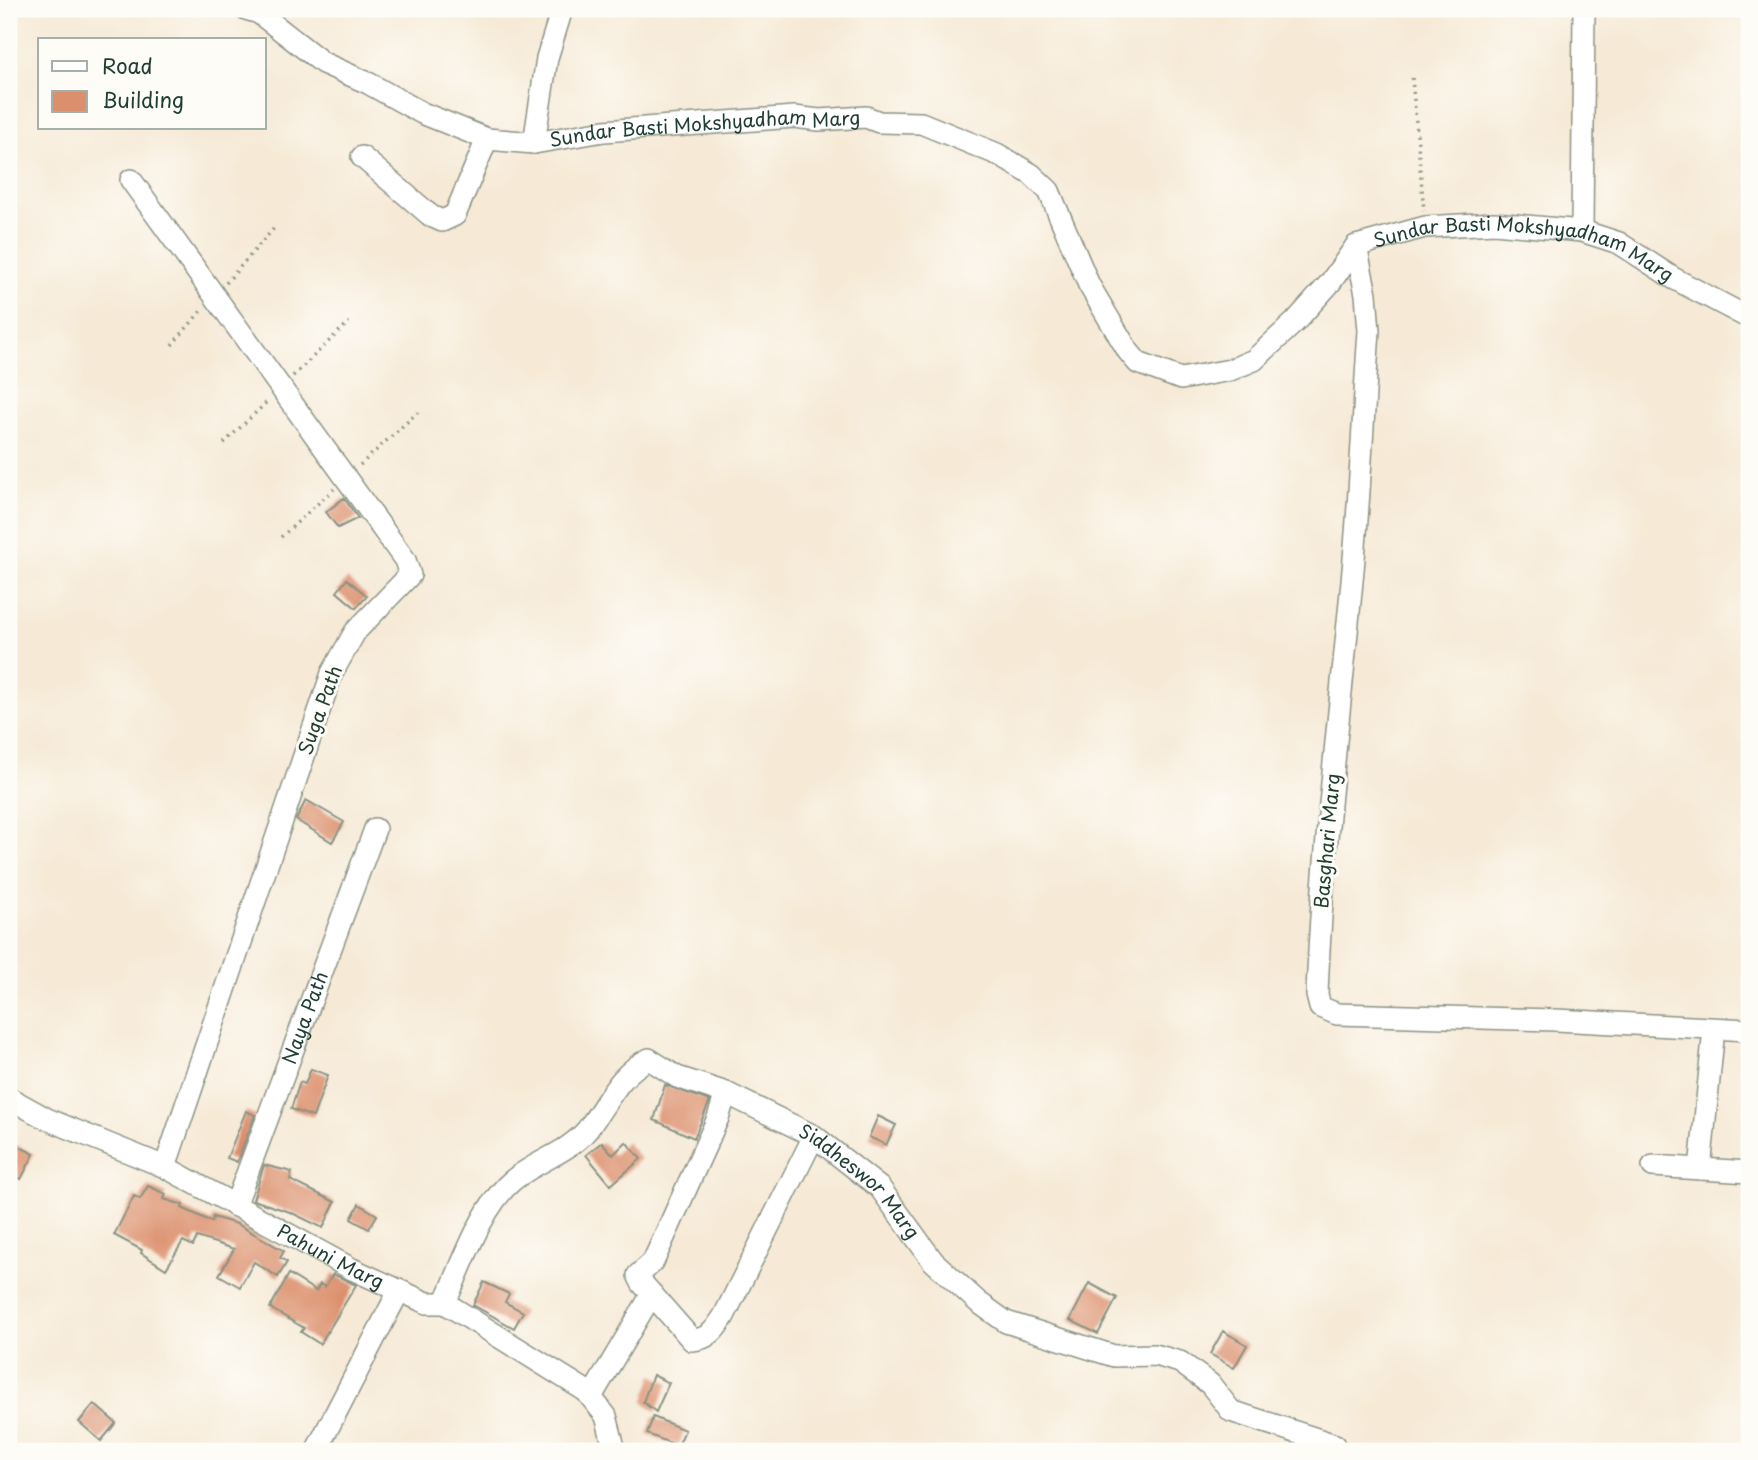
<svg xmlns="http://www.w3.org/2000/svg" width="1758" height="1460" font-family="'Playpen Sans',sans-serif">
<rect width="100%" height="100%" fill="#fdfcf7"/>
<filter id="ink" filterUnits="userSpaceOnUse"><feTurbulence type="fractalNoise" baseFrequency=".0143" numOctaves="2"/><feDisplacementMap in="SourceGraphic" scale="14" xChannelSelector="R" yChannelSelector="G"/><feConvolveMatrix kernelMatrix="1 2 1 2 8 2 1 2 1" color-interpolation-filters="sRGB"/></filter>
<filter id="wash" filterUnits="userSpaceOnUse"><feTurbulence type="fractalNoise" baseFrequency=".00686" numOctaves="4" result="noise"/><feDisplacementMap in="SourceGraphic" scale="28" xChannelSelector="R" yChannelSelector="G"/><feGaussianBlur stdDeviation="1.57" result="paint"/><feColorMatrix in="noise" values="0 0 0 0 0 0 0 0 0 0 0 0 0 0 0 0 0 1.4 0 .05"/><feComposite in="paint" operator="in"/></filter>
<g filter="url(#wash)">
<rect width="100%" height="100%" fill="#f6e9d5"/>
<g id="blocks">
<path fill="#dc8f6c" d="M344 498 358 518 338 528 326 512Z
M347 579 367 596 356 608 337 592Z
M306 800 344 822 332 842 296 820Z
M311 1069 328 1075 313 1117 291 1109 300 1082 305 1084Z
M665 1085 710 1101 694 1138 654 1120Z
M246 1111 255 1115 237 1162 227 1158Z
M878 1116 896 1125 886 1145 869 1137Z
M9 1141 34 1154 21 1179 9 1172Z
M602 1142 613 1155 626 1142 641 1159 611 1185 586 1155Z
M264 1165 292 1172 290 1180 335 1202 323 1228 290 1212 253 1200Z
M148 1186 166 1194 164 1199 183 1205 182 1208 212 1222 213 1217 237 1224 284 1251 280 1258 287 1262 278 1277 254 1262 240 1287 219 1275 234 1249 197 1237 193 1246 183 1241 166 1269 141 1253 142 1250 114 1235 134 1196 140 1199Z
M359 1204 377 1215 369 1229 351 1219Z
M289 1274 316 1291 320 1284 325 1287 333 1274 356 1285 320 1344 301 1332 304 1328 270 1308Z
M484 1282 509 1294 505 1302 523 1312 514 1328 473 1305Z
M1089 1283 1117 1298 1098 1334 1070 1320Z
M1223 1331 1247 1345 1234 1368 1210 1354Z
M653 1375 669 1383 656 1412 643 1402Z
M94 1404 116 1423 101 1441 79 1422Z
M653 1417 685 1430 678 1446 647 1434Z"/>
</g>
</g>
<g filter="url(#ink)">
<use href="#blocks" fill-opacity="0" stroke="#8a9384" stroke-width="2"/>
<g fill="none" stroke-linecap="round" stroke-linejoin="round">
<g stroke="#8a9384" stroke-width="24">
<g id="minor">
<path id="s1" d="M246 9 259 13 323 63 368 83 422 113 487 139 534 143 604 131 794 117 819 120 866 117 879 122 921 123 997 154 1031 174 1049 191 1089 285 1128 351 1138 363 1181 379 1230 370 1254 360 1295 322 1330 283 1356 246 1425 227 1494 223 1582 231 1619 243 1673 278 1749 318"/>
<path d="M534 143 547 58 562 9"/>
<path d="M362 157 431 216 442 221 455 215 487 139"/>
<path d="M131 180 405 560 410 575 355 632 332 673 165 1167"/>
<path d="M1582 231 1584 9"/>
<path d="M1356 246 1366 294 1369 331C1363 415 1360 498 1352 581 1339 719 1322 857 1317 995L1320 1007 1337 1014 1556 1020 1749 1030"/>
<path d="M726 1093 718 1118 653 1262 638 1275 642 1283 692 1340C709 1339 715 1330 724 1316L814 1136"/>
<path id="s2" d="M9 1098 47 1119 165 1167 352 1269 427 1303H445L586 1391 606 1416 615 1451"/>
<path d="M1653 1166 1749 1172"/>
<path d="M1700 1169 1714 1029"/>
<path id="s3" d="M235 1206 375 829"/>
<path id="s4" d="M445 1303C462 1266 481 1207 512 1181 534 1162 568 1153 587 1130 608 1103 618 1074 649 1059L677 1077 726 1093 814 1136 880 1188 933 1261 978 1302 1006 1322 1114 1356 1155 1355 1180 1362 1210 1384 1231 1411 1335 1445 1338 1451"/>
<path d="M591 1397 652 1294"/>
<path d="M316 1451 399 1291"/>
</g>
</g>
<path stroke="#8a9384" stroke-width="3.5" stroke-dasharray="2 5" stroke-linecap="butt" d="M1412 78 1424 211
M226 283 276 226
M172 345 203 309
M293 376 349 322
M224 443 268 401
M360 465 418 412
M281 537 334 489"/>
<use href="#minor" stroke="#fff" stroke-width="21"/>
</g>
</g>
<g text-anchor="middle" stroke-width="6" stroke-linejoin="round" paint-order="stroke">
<g font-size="19" fill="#1f3d34" stroke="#fdfcf7">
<text dy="7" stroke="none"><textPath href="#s1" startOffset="495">Sundar Basti Mokshyadham Marg</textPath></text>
<text dy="7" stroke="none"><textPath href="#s1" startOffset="1503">Sundar Basti Mokshyadham Marg</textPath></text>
<text transform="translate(320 710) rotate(-70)" y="7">Suga Path</text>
<text transform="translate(1327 841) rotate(-85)" y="7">Basghari Marg</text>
<text dy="7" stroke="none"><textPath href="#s3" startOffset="201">Naya Path</textPath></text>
<text dy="7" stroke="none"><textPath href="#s4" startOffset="574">Siddheswor Marg</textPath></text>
<text dy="7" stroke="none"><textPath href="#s2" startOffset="359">Pahuni Marg</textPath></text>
</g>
</g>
<rect width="1758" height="1460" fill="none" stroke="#fdfcf7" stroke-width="35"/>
<rect x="38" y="38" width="228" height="91" fill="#fdfcf7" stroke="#a4b0a9" stroke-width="2"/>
<rect x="52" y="61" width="35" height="10" fill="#ffffff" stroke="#a4b0a9" stroke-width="2"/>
<text x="102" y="74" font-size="21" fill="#1f3d34">Road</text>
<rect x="52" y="91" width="35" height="21" fill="#dc8f6c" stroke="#a4b0a9" stroke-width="2"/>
<text x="102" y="108" font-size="21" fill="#1f3d34">Building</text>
</svg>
